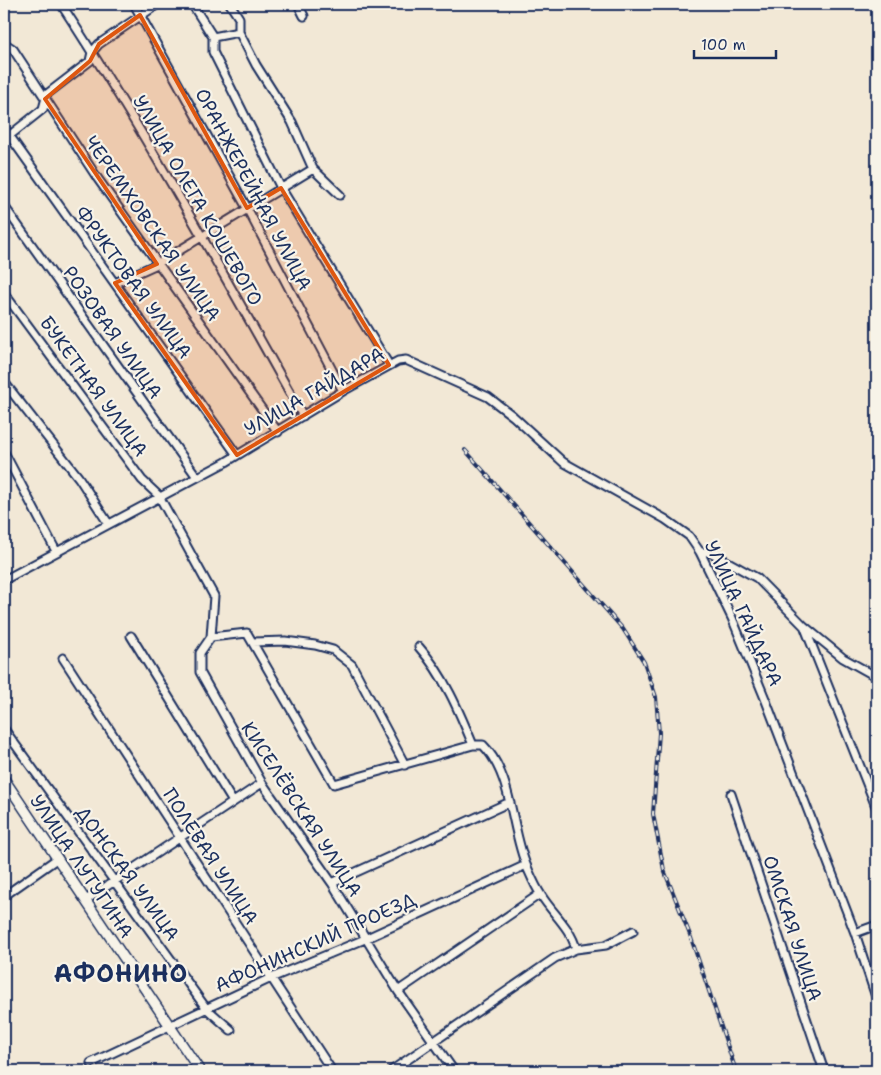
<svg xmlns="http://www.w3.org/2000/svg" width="881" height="1075" font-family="'Shantell Sans',sans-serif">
<rect width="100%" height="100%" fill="#f2e8d6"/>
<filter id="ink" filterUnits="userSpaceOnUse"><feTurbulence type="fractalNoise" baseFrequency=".02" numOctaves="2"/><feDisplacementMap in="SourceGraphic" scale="10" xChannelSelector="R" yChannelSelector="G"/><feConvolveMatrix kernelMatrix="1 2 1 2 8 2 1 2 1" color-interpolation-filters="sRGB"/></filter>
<g filter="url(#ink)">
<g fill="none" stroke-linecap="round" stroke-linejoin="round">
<g stroke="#1b2f5e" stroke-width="11">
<path id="minor" d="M61 4C148 137 225 277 303 416
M134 4 247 208 343 391
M192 4 213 37 239 32
M230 4 239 18V32L256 65 292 122 313 169
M298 4 304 16
M213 37V52L281 188 389 365
M4 43 13 49 98 179 278 432
M4 128 237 455
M5 136H9L43 109 47 94 90 61 92 52 99 44 158 4
M4 206 197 477
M115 283 157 264 313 169 340 195
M4 293 142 480 159 496 214 596 211 637 200 653V672L262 783 332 883 398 991 454 1071
M4 382 79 478 108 523
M4 452 56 551
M700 552H710L757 578 804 626 843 658 877 677
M4 580 226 462 343 391 398 361 406 360 488 397 513 416 563 462 665 519 689 536 700 552 732 618 766 701 855 933 877 1000
M805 628 877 809
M131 636 233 802
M211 637 247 633 334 784 473 745H483C513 775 511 831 527 867 531 876 535 886 541 895 552 913 571 928 576 949
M253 642 285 641 315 645 333 650 352 665 405 765
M419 647C444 675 459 711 473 745
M63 658 332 1071
M4 729 206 1008 231 1030
M731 794 824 1071
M332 883 510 802
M4 896 58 858
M86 900 262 783
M855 933 877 925
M398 991 540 894
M91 1063 271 978 365 939 526 865
M391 1071 555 958 576 949 606 945 633 931"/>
</g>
<g stroke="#1b2f5e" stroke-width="12">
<path id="major" d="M4 779 200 1071"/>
</g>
<use href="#minor" stroke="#f7f3e8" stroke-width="7"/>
<use href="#major" stroke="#f7f3e8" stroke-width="9"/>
<g stroke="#1b2f5e" stroke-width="4">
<path id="rail" d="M465 450 623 629 644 662 656 697 659 733 653 814 664 870 690 935 736 1071"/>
</g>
<use href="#rail" stroke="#f7f3e8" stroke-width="2" stroke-dasharray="5.5" stroke-linecap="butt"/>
</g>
</g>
<path fill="#de5710" fill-opacity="0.2" stroke="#de5710" stroke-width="4" stroke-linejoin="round" d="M140 15 247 208 281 188 389 365 237 455 115 283 157 264 45 99 90 61 99 44Z"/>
<g text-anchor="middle" stroke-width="4.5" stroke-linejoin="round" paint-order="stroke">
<g font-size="19" fill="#1b2f5e" stroke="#f7f3e8">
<text transform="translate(254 189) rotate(62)" y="7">ОРАНЖЕРЕЙНАЯ УЛИЦА</text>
<text transform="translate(198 200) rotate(60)" y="7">УЛИЦА ОЛЕГА КОШЕВОГО</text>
<text transform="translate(153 228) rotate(55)" y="7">ЧЕРЕМХОВСКАЯ УЛИЦА</text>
<text transform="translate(134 282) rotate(54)" y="7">ФРУКТОВАЯ УЛИЦА</text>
<text transform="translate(113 332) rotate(55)" y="7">РОЗОВАЯ УЛИЦА</text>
<text transform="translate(94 386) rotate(54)" y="7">БУКЕТНАЯ УЛИЦА</text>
<text transform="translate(314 391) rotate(-30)" y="7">УЛИЦА ГАЙДАРА</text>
<text transform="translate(744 613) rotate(65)" y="7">УЛИЦА ГАЙДАРА</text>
<text transform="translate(302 809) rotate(57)" y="7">КИСЕЛЁВСКАЯ УЛИЦА</text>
<text transform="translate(211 856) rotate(57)" y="7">ПОЛЕВАЯ УЛИЦА</text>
<text transform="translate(82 866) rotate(56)" y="7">УЛИЦА ЛУТУГИНА</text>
<text transform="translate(128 873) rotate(54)" y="7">ДОНСКАЯ УЛИЦА</text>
<text transform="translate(793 928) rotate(72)" y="7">ОМСКАЯ УЛИЦА</text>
<text transform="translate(315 942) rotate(-24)" y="7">АФОНИНСКИЙ ПРОЕЗД</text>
</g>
<g font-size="24" font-weight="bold" letter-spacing="1" fill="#1b2f5e" stroke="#f7f3e8">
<text x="121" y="982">АФОНИНО</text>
</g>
</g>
<rect width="881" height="1075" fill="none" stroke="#f7f3e8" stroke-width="20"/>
<rect x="10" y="10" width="861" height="1055" fill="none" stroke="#1b2f5e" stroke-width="2" filter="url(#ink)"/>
<path d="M694 50v8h82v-8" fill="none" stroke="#1b2f5e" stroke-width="2.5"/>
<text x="701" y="50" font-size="15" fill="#1b2f5e" stroke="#f7f3e8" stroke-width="4" paint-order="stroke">100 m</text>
</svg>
